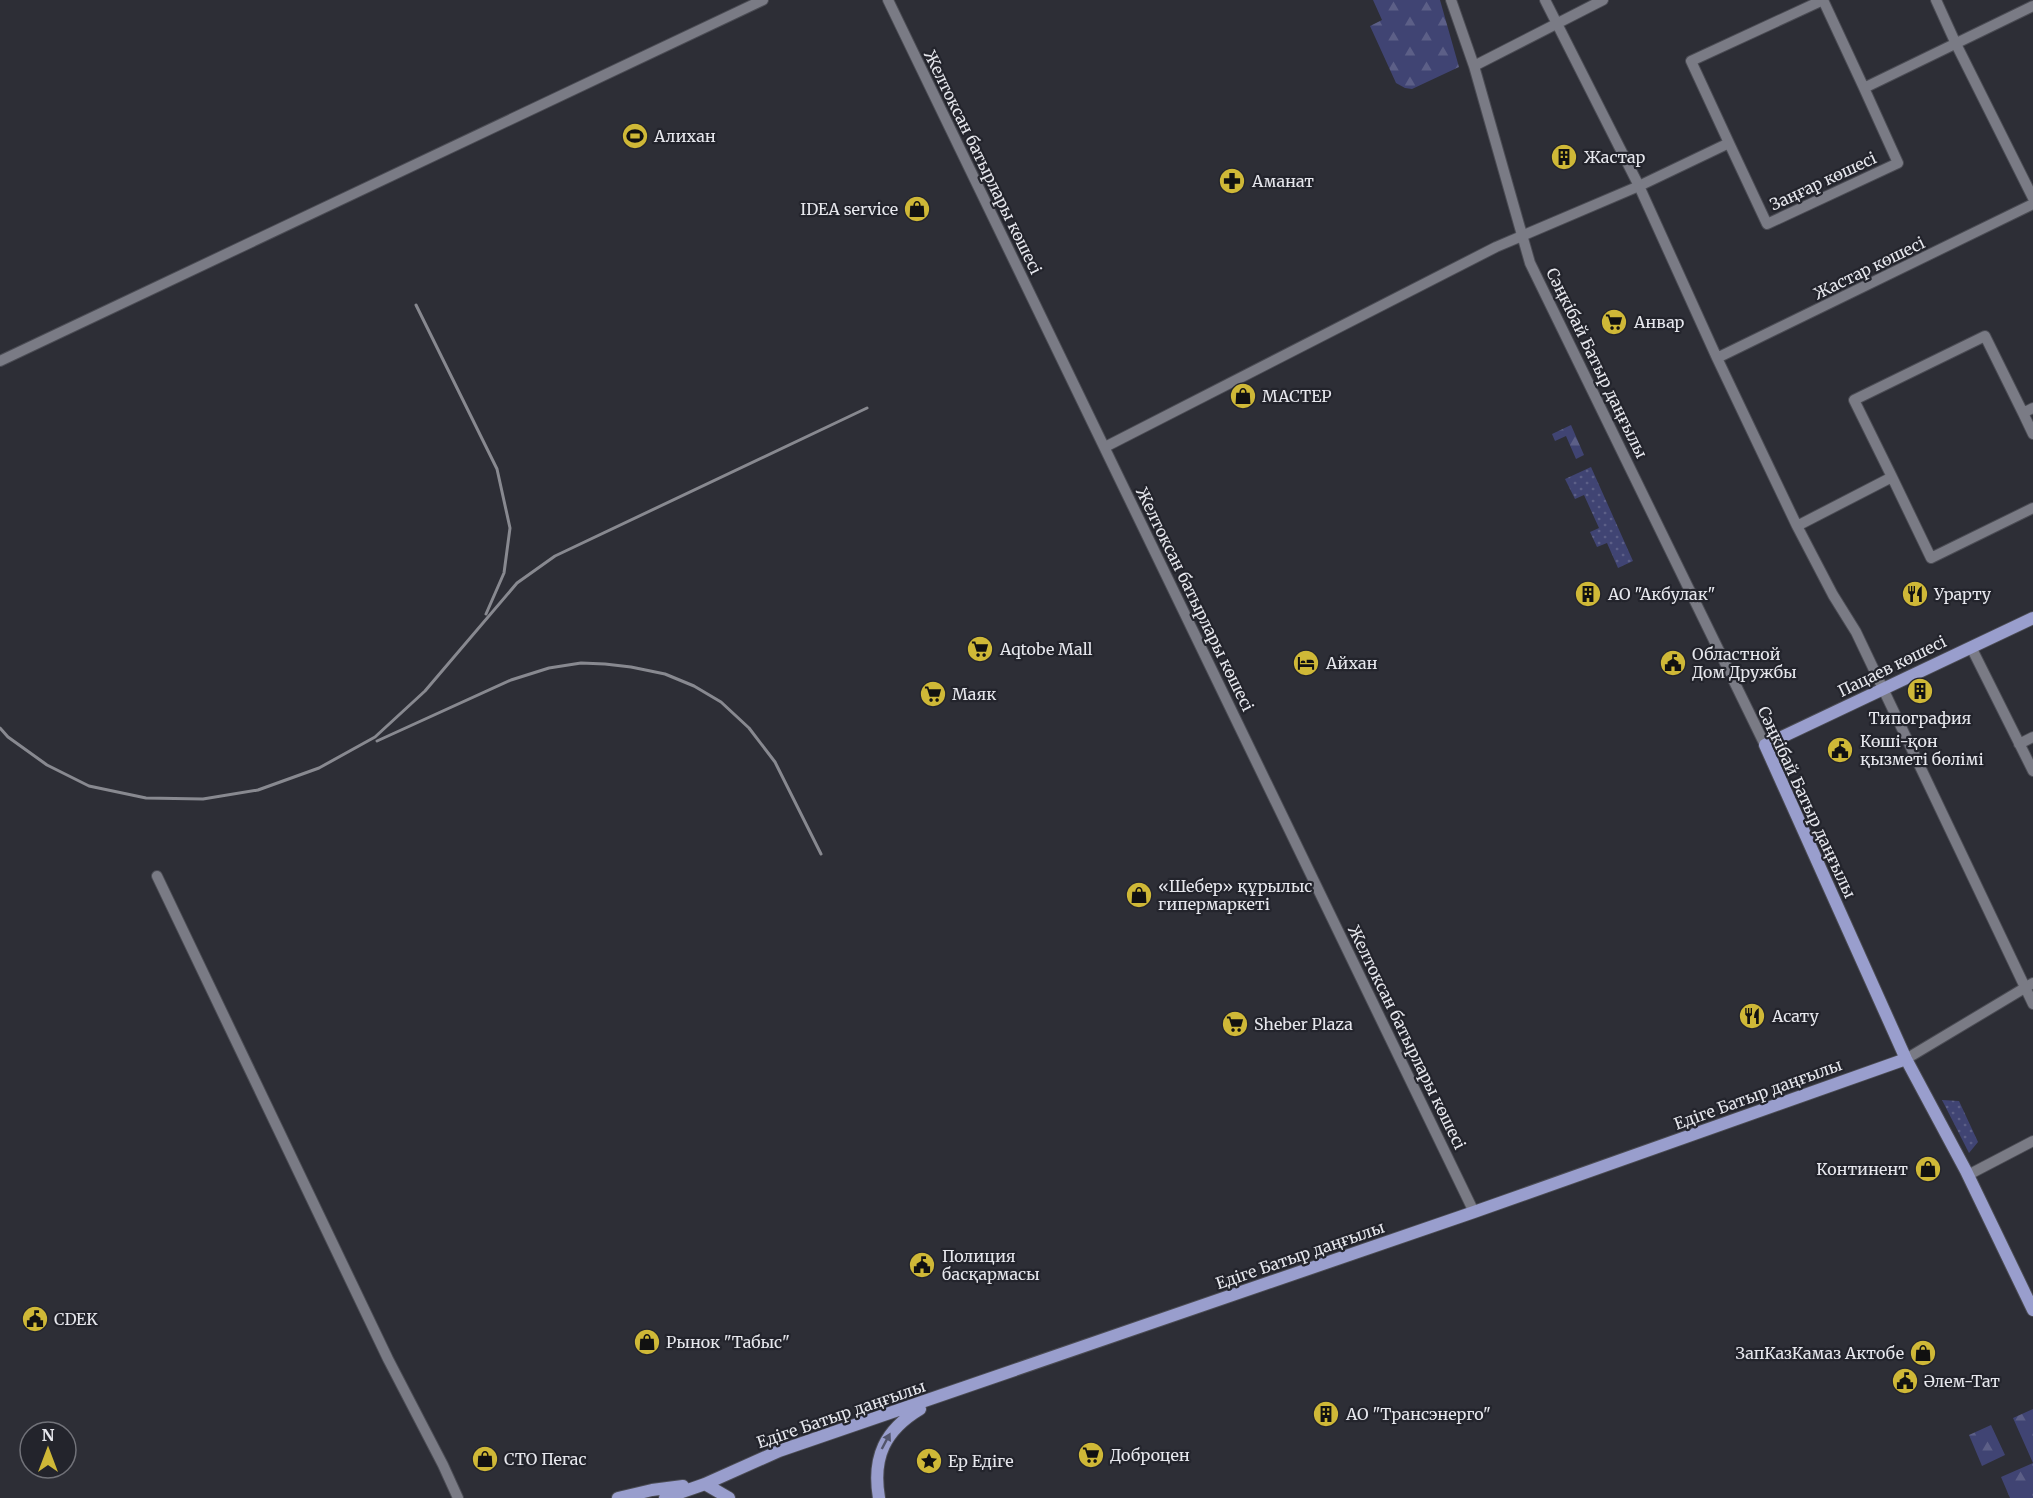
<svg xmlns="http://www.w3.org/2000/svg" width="2033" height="1498" font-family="Merriweather,serif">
<defs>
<pattern id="grass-dots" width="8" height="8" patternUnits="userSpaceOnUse" patternTransform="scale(1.5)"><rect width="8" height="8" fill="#404473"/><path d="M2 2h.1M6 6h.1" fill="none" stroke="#5c5f87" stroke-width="1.8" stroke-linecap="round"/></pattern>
<pattern id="forest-firs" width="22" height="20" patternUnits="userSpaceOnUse" patternTransform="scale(1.5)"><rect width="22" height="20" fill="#404473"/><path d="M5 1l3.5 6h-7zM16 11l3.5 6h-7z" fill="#5c5f87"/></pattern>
</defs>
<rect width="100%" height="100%" fill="#2d2e36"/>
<path fill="url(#grass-dots)" d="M1591 467 1633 561 1618 568 1607 543 1597 547 1590 532 1599 528 1584 495 1575 499 1565 479Z
M1942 1100 1959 1101 1978 1142 1969 1153Z"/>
<path fill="url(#forest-firs)" d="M1373 0H1440L1459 67 1412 89 1405 88 1396 83 1370 26 1382 20Z
M1571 425 1584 455 1576 459 1566 436 1555 441 1552 434Z
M2033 1409V1498H2010L2001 1477 2033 1463 2013 1418Z
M1991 1425 2005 1455 1982 1466 1969 1435Z"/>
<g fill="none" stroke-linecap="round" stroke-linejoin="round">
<g stroke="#4b4c54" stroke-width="12">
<path id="minor" d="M888 0 1474 1212
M1451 0 1474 66 1530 263 1765 745
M1545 0 1639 186 1717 358 1797 526 1833 595 1856 632 2033 1004
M1936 0 1956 44 2033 198
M1474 66 1603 0
M1729 143 1767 224 1898 163 1864 88 2033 6
M1717 358 2033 204
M0 361 763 0
M2033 408 2023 413 2033 434
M1105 447 1496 247 1639 186 1729 143 1691 61 1823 0 1864 88
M1892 477 1931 558 2033 508
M1797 526 1892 477 1854 400 1985 336 2023 413
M1971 647 2033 771
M2019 744 2033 737
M157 876 388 1359 443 1465 458 1498
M1906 1059 2033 983
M1968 1175 2033 1141"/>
</g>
<g stroke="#4b4c54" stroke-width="14">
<path id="major" d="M2033 618 1765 745 1906 1059 1966 1171 2033 1310
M705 1484 729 1498
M618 1498 652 1490 683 1486
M665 1498 705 1484 779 1451 1474 1212 1906 1059
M879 1498C872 1457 885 1430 920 1409"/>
</g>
<use href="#minor" stroke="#7a7b85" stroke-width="10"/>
<use href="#major" stroke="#999ecd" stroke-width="12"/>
<path stroke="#888990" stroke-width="3" d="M416 305 497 469 510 528 504 573 486 614
M0 728 8 737 47 765 89 786 146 798 203 799 258 790 319 768 375 737 425 691 517 583 555 556 867 408
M377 741 511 680 549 668 581 663 605 664 631 667 665 674 694 686 721 702 749 728 775 762 821 854"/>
</g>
<defs><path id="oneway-solid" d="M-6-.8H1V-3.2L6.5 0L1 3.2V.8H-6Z" transform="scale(1.5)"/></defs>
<use fill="#52556c" href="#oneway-solid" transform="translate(886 1441) rotate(-62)"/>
<defs>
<g id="stadium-disc" transform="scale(1.35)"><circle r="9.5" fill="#cfb837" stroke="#23242c"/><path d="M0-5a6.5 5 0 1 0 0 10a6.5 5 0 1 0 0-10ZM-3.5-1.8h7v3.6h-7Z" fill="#111"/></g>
<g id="building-disc" transform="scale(1.35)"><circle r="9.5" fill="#cfb837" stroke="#23242c"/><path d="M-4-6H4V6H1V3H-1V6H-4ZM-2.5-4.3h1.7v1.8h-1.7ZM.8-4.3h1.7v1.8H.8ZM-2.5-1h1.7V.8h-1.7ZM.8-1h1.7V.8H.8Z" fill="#111"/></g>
<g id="pharmacy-disc" transform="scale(1.35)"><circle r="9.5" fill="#cfb837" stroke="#23242c"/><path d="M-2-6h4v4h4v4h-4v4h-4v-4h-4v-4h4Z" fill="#111"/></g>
<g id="shop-disc" transform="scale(1.35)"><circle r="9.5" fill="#cfb837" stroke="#23242c"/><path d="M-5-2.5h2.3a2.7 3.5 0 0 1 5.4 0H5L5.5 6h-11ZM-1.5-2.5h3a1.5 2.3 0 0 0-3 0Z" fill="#111"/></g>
<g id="supermarket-disc" transform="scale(1.35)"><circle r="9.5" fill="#cfb837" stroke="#23242c"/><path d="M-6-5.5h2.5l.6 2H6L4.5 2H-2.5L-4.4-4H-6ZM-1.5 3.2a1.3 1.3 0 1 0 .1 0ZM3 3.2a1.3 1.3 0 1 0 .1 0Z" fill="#111"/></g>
<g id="restaurant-disc" transform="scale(1.35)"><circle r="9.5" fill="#cfb837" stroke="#23242c"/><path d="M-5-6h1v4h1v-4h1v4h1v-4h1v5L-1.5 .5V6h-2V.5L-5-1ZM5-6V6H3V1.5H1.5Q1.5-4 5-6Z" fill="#111"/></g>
<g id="hotel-disc" transform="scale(1.35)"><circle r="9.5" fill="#cfb837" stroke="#23242c"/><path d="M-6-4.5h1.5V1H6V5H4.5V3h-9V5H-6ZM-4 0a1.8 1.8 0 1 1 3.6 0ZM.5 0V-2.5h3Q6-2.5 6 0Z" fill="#111"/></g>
<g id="civic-disc" transform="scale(1.35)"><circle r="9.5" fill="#cfb837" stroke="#23242c"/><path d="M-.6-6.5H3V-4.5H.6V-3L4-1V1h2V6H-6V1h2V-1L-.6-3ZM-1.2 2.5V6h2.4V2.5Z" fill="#111"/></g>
<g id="sight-disc" transform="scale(1.35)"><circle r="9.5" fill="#cfb837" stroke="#23242c"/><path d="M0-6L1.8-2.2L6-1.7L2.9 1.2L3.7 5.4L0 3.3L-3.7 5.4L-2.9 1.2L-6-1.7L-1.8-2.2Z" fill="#111"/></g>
</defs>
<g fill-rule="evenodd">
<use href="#stadium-disc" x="635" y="136"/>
<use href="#building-disc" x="1564" y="157"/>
<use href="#pharmacy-disc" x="1232" y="181"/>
<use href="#shop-disc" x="917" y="209"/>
<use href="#supermarket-disc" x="1614" y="322"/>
<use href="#shop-disc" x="1243" y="396"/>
<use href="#building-disc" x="1588" y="594"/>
<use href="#restaurant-disc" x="1915" y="594"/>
<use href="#supermarket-disc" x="980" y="649"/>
<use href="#hotel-disc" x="1306" y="663"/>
<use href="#civic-disc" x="1673" y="663"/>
<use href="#building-disc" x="1920" y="691"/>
<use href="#supermarket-disc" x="933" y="694"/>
<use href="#civic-disc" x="1840" y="750"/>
<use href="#shop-disc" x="1139" y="895"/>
<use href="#restaurant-disc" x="1752" y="1016"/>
<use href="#supermarket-disc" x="1235" y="1024"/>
<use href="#shop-disc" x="1928" y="1169"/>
<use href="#civic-disc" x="922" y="1265"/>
<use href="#civic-disc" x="35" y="1319"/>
<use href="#shop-disc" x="647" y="1342"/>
<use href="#shop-disc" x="1923" y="1353"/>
<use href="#civic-disc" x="1905" y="1381"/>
<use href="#building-disc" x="1326" y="1414"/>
<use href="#supermarket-disc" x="1091" y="1455"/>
<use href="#shop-disc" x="485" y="1459"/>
<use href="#sight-disc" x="929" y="1461"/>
</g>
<g text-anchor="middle" stroke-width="4.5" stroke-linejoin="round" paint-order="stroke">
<g font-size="16" fill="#e6e7ed" stroke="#23242c" text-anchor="start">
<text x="654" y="142">Алихан</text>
<text x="1584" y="163">Жастар</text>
<text x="1252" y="187">Аманат</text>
<text x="898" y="215" text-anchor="end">IDEA service</text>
<text x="1634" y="328">Анвар</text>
<text x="1262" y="402">МАСТЕР</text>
<text x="1608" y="600">АО "Акбулак"</text>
<text x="1934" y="600">Урарту</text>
<text x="1000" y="655">Aqtobe Mall</text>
<text x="1692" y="660">Областной<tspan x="1692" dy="18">Дом Дружбы</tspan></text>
<text x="1326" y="669">Айхан</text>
<text x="952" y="700">Маяк</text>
<text x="1920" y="724" text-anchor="middle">Типография</text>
<text x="1860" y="747">Көші-қон<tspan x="1860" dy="18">қызметі бөлімі</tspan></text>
<text x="1158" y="892">«Шебер» құрылыс<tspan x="1158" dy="18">гипермаркеті</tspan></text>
<text x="1772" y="1022">Асату</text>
<text x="1254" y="1030">Sheber Plaza</text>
<text x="1908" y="1175" text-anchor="end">Континент</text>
<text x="942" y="1262">Полиция<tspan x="942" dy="18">басқармасы</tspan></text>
<text x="54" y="1325">CDEK</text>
<text x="666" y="1348">Рынок "Табыс"</text>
<text x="1904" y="1359" text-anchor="end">ЗапКазКамаз Актобе</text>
<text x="1924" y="1387">Әлем-Тат</text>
<text x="1346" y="1420">АО "Трансэнерго"</text>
<text x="1110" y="1461">Доброцен</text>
<text x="504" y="1465">СТО Пегас</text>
<text x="948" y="1467">Ер Едіге</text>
</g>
<g font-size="16" fill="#e6e7ed" stroke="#23242c">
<text transform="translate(983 162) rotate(64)" y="6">Желтоксан батырлары көшесі</text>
<text transform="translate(1823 181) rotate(-25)" y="6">Заңғар көшесі</text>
<text transform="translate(1869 268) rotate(-26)" y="6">Жастар көшесі</text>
<text transform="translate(1597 363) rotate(64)" y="6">Сәңкібай Батыр даңғылы</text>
<text transform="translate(1195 599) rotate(64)" y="6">Желтоксан батырлары көшесі</text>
<text transform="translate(1892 666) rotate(-26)" y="6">Пацаев көшесі</text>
<text transform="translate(1807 802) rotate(65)" y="6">Сәңкібай Батыр даңғылы</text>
<text transform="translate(1407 1037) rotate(64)" y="6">Желтоксан батырлары көшесі</text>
<text transform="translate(1758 1094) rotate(-20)" y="6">Едіге Батыр даңғылы</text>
<text transform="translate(1300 1255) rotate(-19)" y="6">Едіге Батыр даңғылы</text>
<text transform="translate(841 1414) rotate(-19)" y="6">Едіге Батыр даңғылы</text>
</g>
</g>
<g transform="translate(48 1450)"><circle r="28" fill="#23242c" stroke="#717279" stroke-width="1.5"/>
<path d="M0-4.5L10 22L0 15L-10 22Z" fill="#cfb837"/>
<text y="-9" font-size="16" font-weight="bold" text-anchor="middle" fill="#e6e7ed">N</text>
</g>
</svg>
